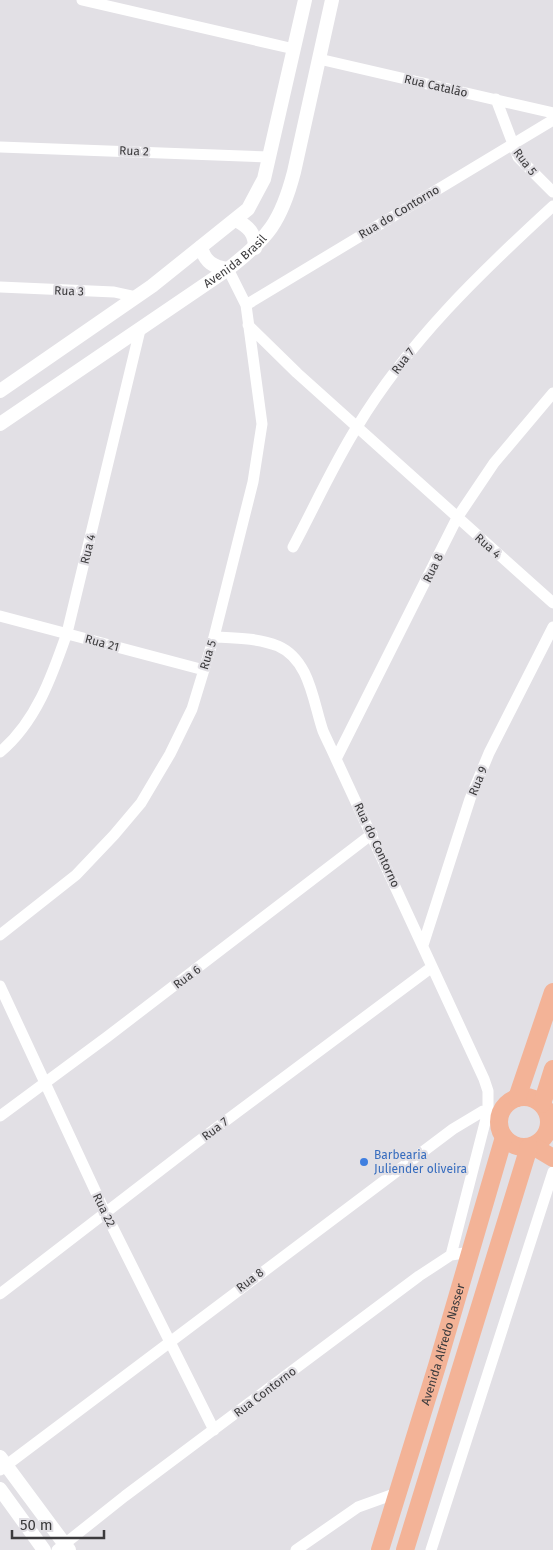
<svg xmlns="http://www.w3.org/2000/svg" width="553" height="1550" font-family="'Fira Sans',sans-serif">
<rect width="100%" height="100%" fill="#e2e0e5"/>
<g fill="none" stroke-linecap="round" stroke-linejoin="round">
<path stroke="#fff" stroke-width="11" d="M82 0 294 49
M319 59 553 113
M496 99 518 157 553 192
M0 147 269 157
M0 287 114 292 137 297
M246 305 553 120
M248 325 297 373 553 603
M293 547C314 508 333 465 357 427 409 341 480 273 553 206
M0 616 204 670
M214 637C235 638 258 638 278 646 310 660 313 702 323 731 327 740 332 750 336 759L484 1079 488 1091V1111L451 1255
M0 752C36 722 52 676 67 633L140 330
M336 759 457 518 494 463 553 393
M0 935 76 875 114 835 141 803 170 754 192 709 214 637 253 482 262 424 246 305 228 269
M423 945 470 799 489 753 553 627
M0 986 106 1214 214 1430
M0 1116 107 1037 372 834
M0 1294 196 1143 432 967
M0 1470 453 1129 483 1111 501 1114
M57 1550 125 1496 419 1276 451 1255 471 1252
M296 1550 358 1507 397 1493
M431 1550 553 1172"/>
<g stroke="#fff" stroke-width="14">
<path d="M236 220C249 227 255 233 255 248"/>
<path d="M201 247C205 262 213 267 228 269"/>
<path d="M0 391 152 286 248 209 264 179 305 0"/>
<path id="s1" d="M0 424 228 269C268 238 281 222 294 172L332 0"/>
<path d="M0 1457 69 1550"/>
<path d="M0 1489 44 1550"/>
</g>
<g stroke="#f3b397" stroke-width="18">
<circle cx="524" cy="1122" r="25"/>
<path d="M517 1098 553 992"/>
<path d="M542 1104 553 1069"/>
<path d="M533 1146 553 1158"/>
<path id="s2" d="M380 1550 437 1366 504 1137"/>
<path d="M405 1550 529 1147"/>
</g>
</g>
<circle fill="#3f7fe0" stroke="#e2e0e5" stroke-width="2" cx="364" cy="1162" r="5"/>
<g text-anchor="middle" stroke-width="4.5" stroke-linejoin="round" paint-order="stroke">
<g font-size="12" fill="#3c3b3d" stroke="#e2e0e5">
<text transform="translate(436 86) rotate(13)" y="4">Rua Catalão</text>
<text transform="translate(134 151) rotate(2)" y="4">Rua 2</text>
<text transform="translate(525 162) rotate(53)" y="4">Rua 5</text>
<text transform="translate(399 212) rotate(-31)" y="4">Rua do Contorno</text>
<text dy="4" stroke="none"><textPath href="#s1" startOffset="286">Avenida Brasil</textPath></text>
<text transform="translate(69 291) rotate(2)" y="4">Rua 3</text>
<text transform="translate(403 361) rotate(-53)" y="4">Rua 7</text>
<text transform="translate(488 546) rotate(42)" y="4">Rua 4</text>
<text transform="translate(88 549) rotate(-76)" y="4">Rua 4</text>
<text transform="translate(433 568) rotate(-64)" y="4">Rua 8</text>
<text transform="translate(102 643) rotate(15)" y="4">Rua 21</text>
<text transform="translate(208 655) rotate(-73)" y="4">Rua 5</text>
<text transform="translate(478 781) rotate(-68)" y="4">Rua 9</text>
<text transform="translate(377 845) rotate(65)" y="4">Rua do Contorno</text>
<text transform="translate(187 977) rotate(-37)" y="4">Rua 6</text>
<text transform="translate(215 1129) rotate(-37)" y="4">Rua 7</text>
<text transform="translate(104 1210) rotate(64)" y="4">Rua 22</text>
<text transform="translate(250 1280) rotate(-37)" y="4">Rua 8</text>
<text dy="4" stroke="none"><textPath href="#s2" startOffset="215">Avenida Alfredo Nasser</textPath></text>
<text transform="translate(265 1392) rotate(-37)" y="4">Rua Contorno</text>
</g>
<g font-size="12" fill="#366cbe" stroke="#e2e0e5" text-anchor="start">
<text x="374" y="1159">Barbearia<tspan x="374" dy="14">Juliender oliveira</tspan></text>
</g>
</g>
<path d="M12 1530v8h92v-8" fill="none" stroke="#3c3b3d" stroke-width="2.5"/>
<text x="20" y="1530" font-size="15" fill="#3c3b3d" stroke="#e2e0e5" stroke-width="4" paint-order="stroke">50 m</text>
</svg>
